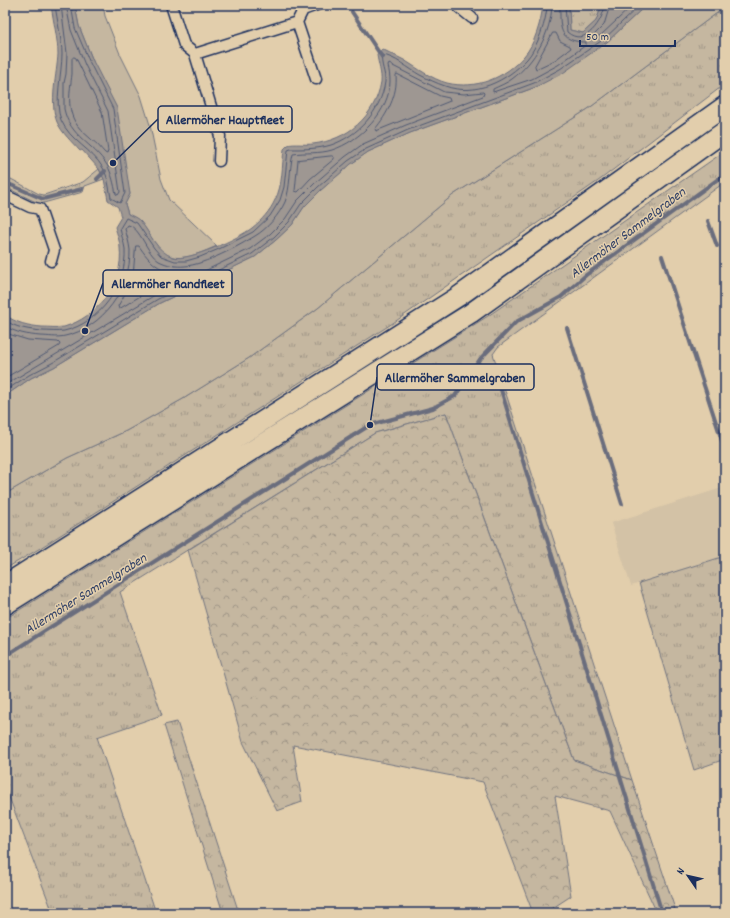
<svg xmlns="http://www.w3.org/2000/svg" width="730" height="918" font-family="Dekko,sans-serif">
<defs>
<pattern id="grass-tufts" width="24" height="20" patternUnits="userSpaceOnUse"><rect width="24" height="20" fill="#c5b7a0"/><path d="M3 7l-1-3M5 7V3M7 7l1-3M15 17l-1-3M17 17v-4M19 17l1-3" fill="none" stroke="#9f9586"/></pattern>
<pattern id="forest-crowns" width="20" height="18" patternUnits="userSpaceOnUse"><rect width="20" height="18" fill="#c5b7a0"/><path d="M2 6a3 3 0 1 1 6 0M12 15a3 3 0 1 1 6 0" fill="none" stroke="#9f9586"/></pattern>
</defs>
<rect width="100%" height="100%" fill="#e2ceac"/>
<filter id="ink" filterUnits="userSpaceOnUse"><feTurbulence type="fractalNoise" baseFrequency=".025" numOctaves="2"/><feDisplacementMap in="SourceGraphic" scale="8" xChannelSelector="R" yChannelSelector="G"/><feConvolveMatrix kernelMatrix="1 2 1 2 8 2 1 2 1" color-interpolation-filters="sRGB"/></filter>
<g filter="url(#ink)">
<path fill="#d3c2a6" d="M725 487V556L631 586 611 523Z"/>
<path fill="url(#grass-tufts)" stroke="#70737f" d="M569 5H602L596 21 583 33 570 30Z
M725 7V84L601 179 393 323 37 550 5 569V494L67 458 126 431 183 399 249 358 318 308 453 195 588 109Z
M725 151V182L498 347 493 354 632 780 574 760 446 413 375 433 120 592 162 715 97 737 156 913H53L6 789H5V619L488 316Z
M99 169 104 179 85 186 83 192 40 204 5 187V181L11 179 39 194 44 195 83 182Z
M725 556V759L694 770 639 583Z
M177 722 239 913H223L164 725Z"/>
<path fill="url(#forest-crowns)" stroke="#70737f" d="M446 413 574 760 632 780 675 909 667 913H657L610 811 555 796 571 896 545 913H533L483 782 293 745 302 802 277 811 243 742 188 550 375 433Z"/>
<path fill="#c5b7a0" stroke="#70737f" d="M75 5H103L105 16 120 54 141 96 150 125 161 179 169 200 217 246C202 252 178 265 162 252 158 248 154 242 151 237 143 225 141 221 128 214L125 204 130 194 127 183 93 61 79 26Z
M646 5H725V7L588 109 453 195 318 308 249 358 183 399 126 431 67 458 5 494V396L31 378 54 367 160 303 255 257 276 240 292 225 304 207 321 190 351 164 368 152 410 133 536 87 607 42Z"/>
<path fill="#9e9792" stroke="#6a6d7d" d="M51 5H75L79 26 93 61 117 108 130 194 125 204 128 214C132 216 138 218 141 222 151 234 156 251 173 257 188 262 239 238 252 228 262 220 270 211 275 200 283 185 282 165 284 149 285 148 287 146 288 145 293 143 307 145 313 144 347 140 375 117 381 82 382 74 378 63 377 55L382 49C389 53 397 56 404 60 417 68 432 79 447 83 476 90 505 78 524 56 535 44 541 21 543 5H569L570 30 583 33 596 21 602 5H646L607 42 563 73 536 87 410 133 368 152 351 164 321 190 304 207 292 225 276 240 255 257 160 303 54 367 31 378 5 396V315C16 323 29 326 42 327 49 327 57 328 64 327 97 317 124 284 120 248 120 241 117 234 115 227L121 217 118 207 108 200 104 179 99 169 82 150 80 151C72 142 62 133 57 122 49 103 57 74 58 54 58 40 53 20 51 5Z"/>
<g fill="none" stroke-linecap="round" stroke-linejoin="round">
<path stroke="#4f5973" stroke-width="1" d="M55 5C57 20 62 40 62 54 62 73 54 103 61 120 70 141 92 149 103 168 108 177 109 187 111 198L120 203 125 193 113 109 90 63 75 28 71 5
M61 5 67 53 66 74 64 83V109C70 137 93 143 107 165 112 174 114 184 116 194L118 195 120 192 108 111 85 65 71 30 66 5
M552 5C551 33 535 62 512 79 507 83 499 86 493 89V92L532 79 558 65 586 45V42C558 42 560 27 560 5
M565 5 567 32C585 48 603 21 605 5
M610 5 604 25 594 35 595 38 601 35 633 5
M553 33H556L560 41 570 46 571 48 555 60 536 69 535 66Z
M74 57 76 58 102 112 108 151 107 154 105 153C101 149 97 143 92 140 87 135 81 131 77 125 66 109 70 92 72 74 72 69 72 64 72 59Z
M397 74 440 96 449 98 450 101 376 131 375 129C387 115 398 94 396 76Z
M332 156 334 157V159L310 179 298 192 295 191 298 160Z
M136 246H139C150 262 159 272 180 272L182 275 152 289 119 309 118 306 128 289 133 275Z
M5 320C15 328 30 330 43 331 49 331 57 332 64 331 100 323 127 285 125 249 124 242 121 235 120 228L126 218 137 223 154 248 161 256 175 261H186L200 257 219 249 253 232 270 216 280 200 284 187 288 150 291 149C304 149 318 149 331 145 358 136 381 111 385 82 386 73 380 64 382 55 394 56 409 69 420 75 428 79 436 83 445 86 475 97 507 81 527 59 537 48 547 20 547 5
M5 326C15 333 29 335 40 336 48 336 57 338 65 336 103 328 131 288 130 250 129 242 127 236 125 229L128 225C141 228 146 253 159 261 167 265 176 267 185 266 204 265 239 246 255 236 267 229 279 215 285 202 291 187 289 170 293 154 306 152 319 154 332 150 360 141 390 111 390 81 390 76 389 70 388 66L389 64 444 92 464 94 483 92 484 93 483 96 406 125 363 144 345 157 315 183 297 201 285 219 270 234 250 249 155 295 5 385
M5 333 28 340 58 342 60 344 59 346 5 378
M5 391 29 375 52 363 158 299 252 254 274 237 289 222 301 204 318 187 348 161 366 149 408 130 534 83 560 69 604 39 640 5"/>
<path stroke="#6a6d7d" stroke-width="4" d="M352 12 382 57
M97 179 105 171
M11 185 43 199 82 189
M708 221 717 246
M662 256 725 450
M567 328 622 504
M498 380 662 913
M5 656 370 425 433 408 455 396 481 358 516 322 561 297 586 275 725 174"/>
<g stroke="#1b2f5e" stroke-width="13">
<path id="minor" d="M171 5 184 45 195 54 297 22 303 10 317 5
M456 5 472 18
M297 22 316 79
M195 54 220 136 219 161
M5 195 30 207 40 209 54 250 51 261"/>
</g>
<g stroke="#1b2f5e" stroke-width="22">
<path id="motorway" d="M5 585 459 296 725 106
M5 605 471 313 725 131"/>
</g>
<use href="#minor" stroke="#e2ceac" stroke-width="10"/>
<use href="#motorway" stroke="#e2ceac" stroke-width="19"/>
</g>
</g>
<g text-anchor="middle" stroke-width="3" stroke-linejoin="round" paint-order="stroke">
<g font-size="14" font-style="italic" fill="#2f3f66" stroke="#e2ceac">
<text transform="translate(627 232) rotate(-37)" y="5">Allermöher Sammelgraben</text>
<text transform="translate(85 593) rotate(-32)" y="5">Allermöher Sammelgraben</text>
</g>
</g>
<path fill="none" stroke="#1b2f5e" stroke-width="1.5" d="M113 163L158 119M85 331L103 283M370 425L377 377"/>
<g fill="#1b2f5e" stroke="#e2ceac" stroke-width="1.5">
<circle cx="113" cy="163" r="4"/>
<circle cx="85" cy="331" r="4"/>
<circle cx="370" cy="425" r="4"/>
</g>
<g fill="#e2ceac" stroke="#1b2f5e" stroke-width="1.5">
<rect x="158" y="106" width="134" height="26" rx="4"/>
<rect x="103" y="270" width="129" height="26" rx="4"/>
<rect x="377" y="364" width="157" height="26" rx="4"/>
</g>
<g font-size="14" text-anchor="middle" font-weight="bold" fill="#1b2f5e">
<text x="225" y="124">Allermöher Hauptfleet</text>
<text x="168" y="288">Allermöher Randfleet</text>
<text x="455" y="382">Allermöher Sammelgraben</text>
</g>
<rect width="730" height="918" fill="none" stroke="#e2ceac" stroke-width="20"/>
<rect x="10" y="10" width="710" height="898" fill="none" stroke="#1b2f5e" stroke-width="1.5" filter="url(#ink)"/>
<g transform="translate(688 876) rotate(304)" stroke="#e2ceac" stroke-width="3" paint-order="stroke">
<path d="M0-3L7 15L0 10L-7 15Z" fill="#1b2f5e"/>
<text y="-6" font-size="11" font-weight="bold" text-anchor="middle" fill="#1b2f5e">N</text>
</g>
<path d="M580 40v6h95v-6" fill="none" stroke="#1b2f5e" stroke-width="2"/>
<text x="586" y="40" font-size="12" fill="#1b2f5e" stroke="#e2ceac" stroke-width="3" paint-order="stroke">50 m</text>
</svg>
